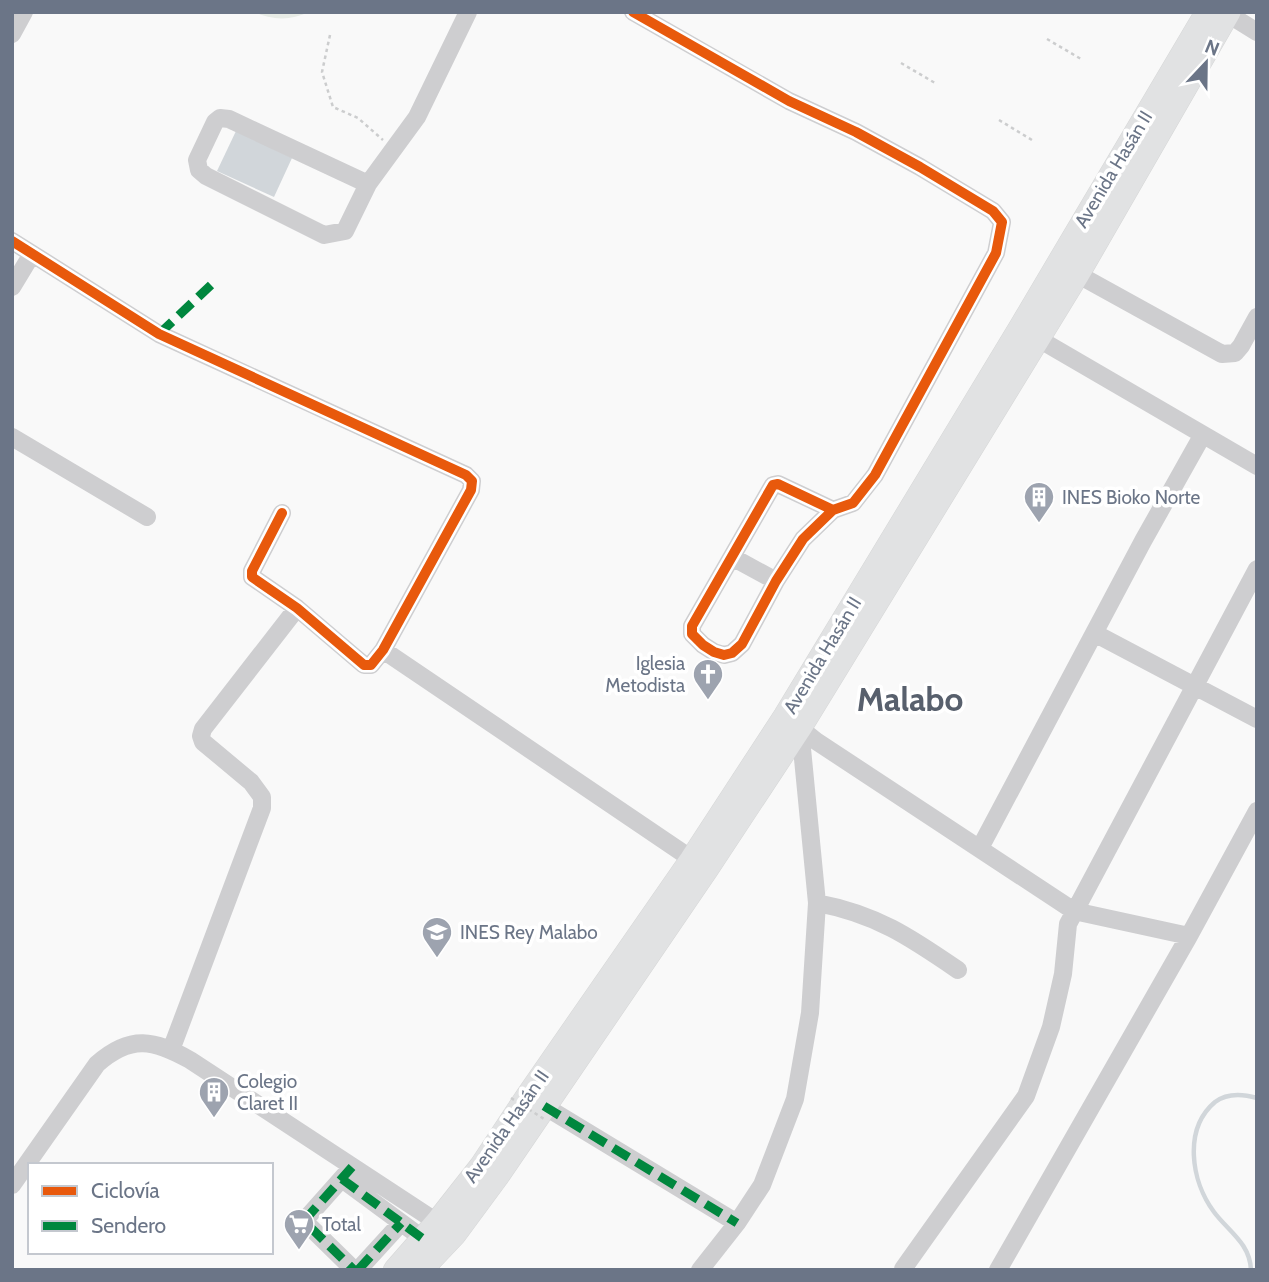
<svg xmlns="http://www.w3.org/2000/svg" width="1269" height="1282" font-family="Cabin,sans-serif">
<rect width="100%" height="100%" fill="#f9f9f9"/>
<path fill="#e7ebe6" d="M254 12H309C290 21 272 20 254 12Z"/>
<path fill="#d1d6da" d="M236 131 292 158 274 197 217 171Z"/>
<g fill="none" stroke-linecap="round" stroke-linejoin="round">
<path stroke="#d1d6da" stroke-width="4.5" d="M1251 1270C1250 1243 1228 1231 1214 1212 1191 1181 1183 1129 1215 1102 1227 1093 1243 1094 1257 1098"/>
<g stroke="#d6d7d7" stroke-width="24">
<path id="major" d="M395 1270 437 1222 481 1166 528 1095 691 860 785 716 1020 328 1207 12
M421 1270 455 1234 497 1177 707 869 800 728 1078 274 1229 12"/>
</g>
<path stroke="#cccdce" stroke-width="2.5" stroke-dasharray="3.5 3.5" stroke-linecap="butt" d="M330 35 322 72 333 107 358 118 383 140
M1047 39 1081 59
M901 63 935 83
M999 120 1032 140"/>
<path stroke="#ceced0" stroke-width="18" d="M633 12 789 101 856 132 920 167 993 211 1002 222 996 253 875 475 853 503 833 510 803 539 776 581 742 644 732 653 724 655 714 652 703 645 692 634V626L773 485 778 484 833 510
M1228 14 1257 32
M12 34 24 12
M368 184 229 119 220 118 215 122 197 160 199 170 206 176 324 235 345 231 368 184 417 117 468 12
M12 241 159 334 466 475 472 481 471 490 383 650 371 665H364L297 608 252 577V571L282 513
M1068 269 1222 354 1235 353 1241 346 1257 317
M12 287 32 254
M1037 338 1257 466
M12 437 147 517
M732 557 776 581
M1096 634 1257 719
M383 650 702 866
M791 721 816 741 1074 911 1189 936 1257 811
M980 848 1143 541 1202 436
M817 903C876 914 910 937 958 970
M171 1050 262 808V797L251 782 203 742 201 736 203 729 297 608
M544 1106 737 1223
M352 1167 304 1221 354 1270
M342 1179 422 1238
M12 1185 97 1064C131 1034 154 1040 190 1060L446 1228
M903 1269 1026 1096 1051 1027 1063 974 1068 924 1257 569
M358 1270 401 1223
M700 1270 737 1223 762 1185 795 1099 810 1013 817 903 800 728
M998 1270 1189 936"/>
<use href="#major" stroke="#e1e2e3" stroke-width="23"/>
<path stroke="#cccdce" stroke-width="2.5" stroke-dasharray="3.5 3.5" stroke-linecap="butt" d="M511 1098 544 1119"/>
<path stroke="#00873e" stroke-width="9" stroke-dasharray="18 9" stroke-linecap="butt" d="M159 334 211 285
M544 1106 737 1223
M352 1167 304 1221 354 1270
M342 1179 422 1238
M358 1270 401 1223"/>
<g stroke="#fff" stroke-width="15">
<path id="cycleway" d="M633 12 789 101 856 132 920 167 993 211 1002 222 996 253 875 475 853 503 833 510 803 539 776 581 742 644 732 653 724 655 714 652 703 645 692 634V626L773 485 778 484 833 510
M12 241 159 334 466 475 472 481 471 490 383 650 371 665H364L297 608 252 577V571L282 513"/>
</g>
<use href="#cycleway" stroke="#e8590c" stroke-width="10"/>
</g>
<defs>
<g id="building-pin" transform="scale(1.575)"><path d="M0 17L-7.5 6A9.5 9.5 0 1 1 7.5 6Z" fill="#9da3af" stroke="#fff"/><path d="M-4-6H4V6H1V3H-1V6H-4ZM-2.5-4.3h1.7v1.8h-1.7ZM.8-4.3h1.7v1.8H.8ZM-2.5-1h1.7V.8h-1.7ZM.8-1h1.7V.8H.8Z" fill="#fff"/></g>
<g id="church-pin" transform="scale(1.575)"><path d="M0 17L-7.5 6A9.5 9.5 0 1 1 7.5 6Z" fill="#9da3af" stroke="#fff"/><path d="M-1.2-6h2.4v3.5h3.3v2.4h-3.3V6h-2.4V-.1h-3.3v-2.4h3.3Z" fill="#fff"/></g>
<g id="university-pin" transform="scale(1.575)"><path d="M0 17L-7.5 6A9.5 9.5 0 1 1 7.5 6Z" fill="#9da3af" stroke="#fff"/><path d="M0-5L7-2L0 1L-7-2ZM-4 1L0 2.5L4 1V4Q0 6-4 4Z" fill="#fff"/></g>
<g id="supermarket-pin" transform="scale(1.575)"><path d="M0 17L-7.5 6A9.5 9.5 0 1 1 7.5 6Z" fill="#9da3af" stroke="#fff"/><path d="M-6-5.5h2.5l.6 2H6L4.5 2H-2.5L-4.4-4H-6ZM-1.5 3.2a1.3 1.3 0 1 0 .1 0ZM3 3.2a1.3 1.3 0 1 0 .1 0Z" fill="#fff"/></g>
</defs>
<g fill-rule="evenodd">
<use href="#building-pin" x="1039" y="497"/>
<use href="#church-pin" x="708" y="674"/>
<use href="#university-pin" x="437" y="932"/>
<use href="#building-pin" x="214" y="1092"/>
<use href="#supermarket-pin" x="299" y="1224"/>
</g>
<g text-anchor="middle" stroke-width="7" stroke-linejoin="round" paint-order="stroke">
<g font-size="19" fill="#6b7587" stroke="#fff">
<text transform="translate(1113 169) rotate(-59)" y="7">Avenida Hasán II</text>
<text transform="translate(822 655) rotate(-59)" y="7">Avenida Hasán II</text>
<text transform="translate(506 1126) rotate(-55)" y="7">Avenida Hasán II</text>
</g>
<g font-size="19" fill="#6b7587" stroke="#fff" text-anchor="start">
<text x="1062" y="504">INES Bioko Norte</text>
<text x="685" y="670" text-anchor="end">Iglesia<tspan x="685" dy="22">Metodista</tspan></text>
<text x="460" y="939">INES Rey Malabo</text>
<text x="237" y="1088">Colegio<tspan x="237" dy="22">Claret II</tspan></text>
<text x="322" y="1231">Total</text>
</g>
<g font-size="33" font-weight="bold" fill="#58606d" stroke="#fff">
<text x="910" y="711">Malabo</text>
</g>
</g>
<rect width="1269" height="1282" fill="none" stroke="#6b7587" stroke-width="28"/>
<rect x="28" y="1163" width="245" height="91" fill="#ffffff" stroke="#c4c8cf" stroke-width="2"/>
<rect x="42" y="1186" width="35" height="10" fill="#e8590c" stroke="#c4c8cf" stroke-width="2"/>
<text x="91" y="1198" font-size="21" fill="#6b7587">Ciclovía</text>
<rect x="42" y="1221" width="35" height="10" fill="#00873e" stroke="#c4c8cf" stroke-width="2"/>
<text x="91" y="1233" font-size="21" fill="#6b7587">Sendero</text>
<g transform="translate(1206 63) rotate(22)" stroke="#ffffff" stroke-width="5" paint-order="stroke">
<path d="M0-5L12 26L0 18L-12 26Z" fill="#6b7587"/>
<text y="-10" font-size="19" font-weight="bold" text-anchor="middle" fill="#6b7587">N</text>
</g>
</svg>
